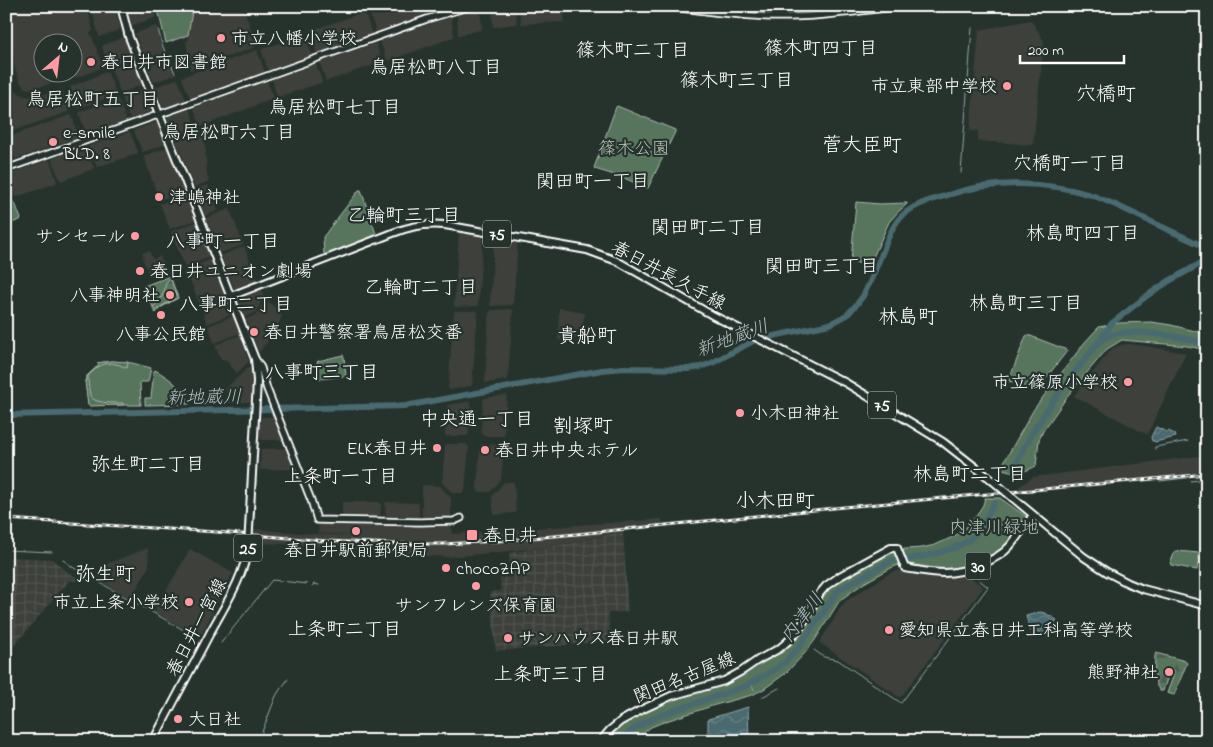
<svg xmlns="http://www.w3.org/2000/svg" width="1213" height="747" font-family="'Indie Flower','Klee One',sans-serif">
<defs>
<pattern id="industrial-grid" width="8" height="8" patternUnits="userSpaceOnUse" patternTransform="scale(1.25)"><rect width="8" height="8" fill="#3c413a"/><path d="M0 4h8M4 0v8" fill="none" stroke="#50544e"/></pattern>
<pattern id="forest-firs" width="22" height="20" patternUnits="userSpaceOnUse" patternTransform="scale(1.25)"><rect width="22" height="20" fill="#56745c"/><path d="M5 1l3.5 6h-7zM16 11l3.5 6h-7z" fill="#505c52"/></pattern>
<pattern id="garden-dots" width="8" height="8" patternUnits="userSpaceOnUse" patternTransform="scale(1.25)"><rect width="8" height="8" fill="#56745c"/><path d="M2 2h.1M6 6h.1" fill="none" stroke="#505c52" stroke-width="1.8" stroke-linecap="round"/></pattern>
<pattern id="water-waves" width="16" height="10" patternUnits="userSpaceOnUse" patternTransform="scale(1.25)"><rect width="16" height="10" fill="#496a6f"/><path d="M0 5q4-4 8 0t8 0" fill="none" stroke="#648085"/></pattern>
</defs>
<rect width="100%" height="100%" fill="#26332d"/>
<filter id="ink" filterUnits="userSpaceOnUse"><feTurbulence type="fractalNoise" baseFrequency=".02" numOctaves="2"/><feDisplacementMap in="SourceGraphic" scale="10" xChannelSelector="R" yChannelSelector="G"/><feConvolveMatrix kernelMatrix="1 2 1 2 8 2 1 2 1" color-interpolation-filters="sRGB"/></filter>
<g filter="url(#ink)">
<path fill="#3c413a" d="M9 6H87L93 31 90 33 92 37 103 67 76 78 75 76 67 79 66 73 72 72V42H42V72L63 73 59 74 61 81 32 89 25 88 20 82 13 63 14 57 6 37V7Z
M91 6H115L120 27 119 30 99 37Z
M127 6H153L155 17 154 18 133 25H132Z
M193 6H243L256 45V47L190 70 186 41 189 40 188 35Z
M381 6H421L424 15 377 33 376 32 369 12 370 10Z
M492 6H515L517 23 516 24 493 27Z
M519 6H565L564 21 563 22 522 24 521 23Z
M479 8 480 9 482 29 481 30 460 35H458L457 15V14Z
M364 12 365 13 372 34 371 35 317 54 310 33V31Z
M451 16 454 36V37L388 61 387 60 380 42V41Z
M1031 20 1044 41 1033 145 978 141V131H970L979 30Z
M156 26 158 28 163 47 176 73 175 75 154 82 153 81 135 34 136 33Z
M305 34 312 56 270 71 268 70 261 50 262 49Z
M122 38 125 39 142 84 141 85 121 93 120 92 102 47 103 45Z
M375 43H376L382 61V62L327 81H326L320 63 321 62Z
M257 50 265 72V73L190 99 182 78V77Z
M315 64H316L322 81 321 83 278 97H277L272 79Z
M106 72 108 73 116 93 115 95 79 108 77 107 70 87Z
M6 73 9 75 15 89 20 94 25 96 36 97 60 90H62L69 110 68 112 6 133Z
M176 79 178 80 186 100 185 101 165 108 163 107 155 87Z
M267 81 274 98 273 99 202 126 200 125 194 109 195 107Z
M143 89 144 90 151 108 150 112 131 119 129 118 122 98 123 97Z
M116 99H118L126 119 125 121 89 134 86 133 79 113 80 112Z
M188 109 190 110 196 128 175 136 167 119 168 116Z
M70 115 72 116 78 135 77 138 16 159H15L8 139V137Z
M156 122 158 124 165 142V144L143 152 142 151 134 131 135 130Z
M201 131 205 144 207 174 209 181 195 187 194 186 176 141Z
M129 132H130L138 152 137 154 97 167 89 147V146Z
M85 147 94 168 93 169 61 181 60 180 52 160 53 158Z
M168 147 184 190 183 191 160 200H159L144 157V156Z
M48 160 50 161 57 181 56 183 17 197 15 196 8 176 9 174Z
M208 185 218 210 205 216 196 191V189Z
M184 194 186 195 196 220 170 229 160 204Z
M229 209 230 210 243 243V245L220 253 206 218Z
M196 222 210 257 185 267 171 233 172 231Z
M461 231 481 234 483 237 478 305 476 306 455 307 454 306 459 232Z
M496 237 516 241 518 243 513 304 512 305 491 306 490 304 494 239Z
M244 246 258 281 238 290 234 288 221 256Z
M149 251 153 259 160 256 163 265 160 267 163 275 158 278 154 269 148 272 142 257H144L142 253Z
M211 259 225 295 200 305 186 270Z
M261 288 264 297 255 313 245 317 238 300 240 296Z
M225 297 232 314 207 324 201 307Z
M265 299 267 300 282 315 276 332 259 352 258 351 246 319 256 315Z
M559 308 573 310 585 313 580 339 558 340Z
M512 309 513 311 508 378 507 380 485 383 489 313 491 310Z
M455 311H476L478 312 472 385 471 386 450 390 448 389 454 312Z
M233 316 240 333 215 343 214 342 208 326Z
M240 335 249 361 237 373 225 359 221 360 215 345Z
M1127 344 1140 345 1186 353 1148 433 1146 434 1074 396 1108 353 1113 348 1121 345Z
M250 366H251L252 378 251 401 250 402 227 403 226 402V388Z
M506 395 507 396 504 435 503 436H483L481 433 483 400 484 398Z
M470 401 471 403 469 434 466 436H446L445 435 447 406 448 405Z
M261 417H275L283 438 282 440H261L259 438Z
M446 444H466L469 447 465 490 462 493H453L442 483 445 446Z
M482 444 502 445 504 446 501 480 491 491 488 492H479L477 489 480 446Z
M286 448 288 449 295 468 294 469 261 470 260 469 261 450 262 449Z
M1207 455V476L1009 494 1033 477Z
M504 482H514V483L516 512 515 513 494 515 492 496Z
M423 485 440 486 451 498V518L450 519 423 520 422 518V486Z
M343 502H379L381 504 380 518 379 519 343 518 342 517V503Z
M386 502 418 503 419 504V518L417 520 386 519 385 504Z
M662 519 663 525 623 530 577 542 531 549 448 557 402 555 372 551 288 544 253 543V529L313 534 363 536 318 533 319 525 322 522 451 523 452 534Z
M148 548 149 566 131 599 102 582 105 577 101 566Z
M190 549 233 573 201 635 197 636 154 612Z
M902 570 963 572 982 586 983 588 901 697H899L820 643V641L830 626 840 608 846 601 885 576 892 572Z"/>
<path fill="url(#industrial-grid)" d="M623 531 628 612 608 613 611 641 497 651H496L490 592 501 591 500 578 510 577 509 553 577 542Z
M6 557 52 559 65 570 82 581H69L6 655Z"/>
<path fill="#56745c" stroke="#aabaae" d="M157 6H193L188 35 166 43Z
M617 106 675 130V132L648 188H647L624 178 595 169 594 168 616 107Z
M359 190H361L376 234V236L325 256 324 255 323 237Z
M13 202 15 203 21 219 20 220 6 225V205Z
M856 202 880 204 907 203V204L898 212 889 222 869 266 851 261Z
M170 276 178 298 160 308 156 313 155 312 144 286Z
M1151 322 1171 325 1207 334V350L1187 346 1122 340 1107 349 1069 394 1043 431 1039 440 1036 466C1030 469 1023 473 1016 472 1011 472 1005 469 1000 469L1034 409 1085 342 1099 327 1119 323Z
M1028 335 1067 350V351L1036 391 1009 381V380L1026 336Z
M343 355 344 357 346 375 345 376 320 379 318 378 317 362 318 361Z
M112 361 132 363 151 368 148 382H140L141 405H88L85 380H87V376L99 365 97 363Z
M155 370C170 378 182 388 190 403L189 404 145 405V398H151L154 371Z
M985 498H1000L1028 518 1008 544 1002 550 985 560 951 570 917 568 907 564H901L891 568 864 583 840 600 815 640 805 653 786 673 764 689 752 695 715 705 666 721 651 727 633 741H603L618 725 647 708 741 673 802 628 828 588 843 577 891 550 922 548 935 545 955 536 968 525 976 516 983 505Z
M1177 551 1199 553 1197 570 1171 565 1170 563 1175 552Z"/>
<path fill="url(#forest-firs)" stroke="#aabaae" d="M169 279 171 280 178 298C170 301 161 306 155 311L153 308C156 303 161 300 163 294 166 288 164 283 169 279Z
M1156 653 1185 661 1187 663 1174 695 1167 693 1173 677 1174 670 1171 669 1170 670 1163 691H1160C1152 681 1155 666 1155 655Z"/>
<path fill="url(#garden-dots)" stroke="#aabaae" d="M112 361 128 362 127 368C109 360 102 362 88 376 88 380 89 394 91 397 96 404 116 403 123 403V405L89 406 88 405 85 380H87V376L99 365 97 363Z"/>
<path fill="url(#water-waves)" stroke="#92a6a9" d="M1156 427 1167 432 1168 431 1175 434 1176 437 1155 442 1154 441H1152L1151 437Z
M1040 612 1045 613 1057 620 1046 635 1033 630 1030 631 1026 616Z
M748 707 749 740 708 741V719Z"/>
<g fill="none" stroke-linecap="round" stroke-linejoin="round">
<path stroke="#92a6a9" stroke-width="1" d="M158 29 163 47 175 73
M961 173 972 28
M1155 449V447L1188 441
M1160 481 1187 478
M1191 481 1207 479
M987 516 1007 529
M6 550 52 552
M63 560 74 568 189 633
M312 586 314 584 319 585
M221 643 272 580 307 584
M814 650 824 657 838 660 901 703 988 587 979 580
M751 683 754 690
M283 686 288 679
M762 697 779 688
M262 732 276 696 281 688"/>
<path stroke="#496a6f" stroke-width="6" d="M1102 337 1112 323 1148 295 1169 281 1207 260
M6 415 405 406 602 370 624 368 688 369 700 367 712 363 755 340 830 324 847 315 857 304 863 296C871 281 877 266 883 251 887 240 891 229 898 220 911 205 930 200 948 195 994 180 1045 181 1091 195 1109 201 1126 210 1143 218 1162 227 1182 236 1201 245L1207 254
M1013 469C1022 454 1029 437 1039 422 1052 402 1067 382 1082 363 1090 354 1097 340 1108 336 1129 327 1185 337 1207 344
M619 741 635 728 658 716 746 686 776 669 786 661 799 647 837 592 842 588 891 561C899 558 906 560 914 558 929 556 958 549 970 539 981 530 988 515 994 503"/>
<g stroke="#fff" stroke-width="9">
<path id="secondary" d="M665 6C700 10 736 16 772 17 815 18 859 11 902 6
M6 169 427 19 471 6
M256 360 261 368 267 389 311 500 317 520 420 522 454 521 461 518"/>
</g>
<g stroke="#fff" stroke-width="10">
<path id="primary" d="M121 6 129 37 148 86 255 359 257 381 253 455
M231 296 393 233C410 226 427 223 445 225L587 250 617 261 712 315 846 383 943 442 993 481
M1013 498 1084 557 1107 572 1128 583 1143 589 1207 606
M153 741 210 633
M601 741 610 730 621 721 643 709 671 696 724 681 742 671 758 660 780 648 787 642 798 631 820 593 826 586 840 576 891 548H897L905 568C918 570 931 573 944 573 964 573 997 561 1010 546 1018 536 1026 525 1033 515"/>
</g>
<use href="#secondary" stroke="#26332d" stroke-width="5.5"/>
<use href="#primary" stroke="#26332d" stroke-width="6"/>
<g stroke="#fff" stroke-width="3">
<path id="rail" d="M6 519 217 532 326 541 395 544H444L497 541 577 534 844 507 1207 474"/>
</g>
<use href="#rail" stroke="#26332d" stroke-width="1" stroke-dasharray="4" stroke-linecap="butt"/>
<g stroke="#fff" stroke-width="10" stroke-linecap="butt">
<path id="primary-bridge" d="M993 481 1013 498
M210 633C224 607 244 577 248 547L253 455"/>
</g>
<use href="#primary-bridge" stroke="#26332d" stroke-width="6"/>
</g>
</g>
<g fill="#ff9aa2" stroke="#26332d" stroke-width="2">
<circle cx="221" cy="38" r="5"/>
<circle cx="91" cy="62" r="5"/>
<circle cx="1007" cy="86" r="5"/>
<circle cx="53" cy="142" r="5"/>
<circle cx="159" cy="197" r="5"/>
<circle cx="135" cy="236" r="5"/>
<circle cx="140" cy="271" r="5"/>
<circle cx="170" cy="295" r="5"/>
<circle cx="161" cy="315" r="5"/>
<circle cx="254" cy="332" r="5"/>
<circle cx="1128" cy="382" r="5"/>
<circle cx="740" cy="413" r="5"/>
<circle cx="437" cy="448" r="5"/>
<circle cx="485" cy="450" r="5"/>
<circle cx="356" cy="531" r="5"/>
<rect x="466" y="529" width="12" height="12" rx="2.5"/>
<circle cx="446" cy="568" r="5"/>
<circle cx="476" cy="586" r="5"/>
<circle cx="189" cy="602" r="5"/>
<circle cx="889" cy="630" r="5"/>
<circle cx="508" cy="638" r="5"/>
<circle cx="1169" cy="672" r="5"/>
<circle cx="178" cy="719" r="5"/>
</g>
<g text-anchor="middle" stroke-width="4.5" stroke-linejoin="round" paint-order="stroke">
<g fill="#26332d" stroke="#bec2c0" stroke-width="1">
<rect x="483" y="220.5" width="28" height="27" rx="4"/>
<rect x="868" y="391.5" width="28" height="27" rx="4"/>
<rect x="234" y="534.5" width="28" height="27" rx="4"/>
<rect x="965.5" y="552.5" width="25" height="27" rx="4"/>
</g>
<g font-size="16" font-weight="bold" fill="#fff">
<text x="497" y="240">75</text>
<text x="882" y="411">75</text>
<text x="248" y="554">25</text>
<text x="978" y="572">30</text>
</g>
<g font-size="18" fill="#fff" stroke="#26332d" text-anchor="start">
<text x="231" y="44">市立八幡小学校</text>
<text x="101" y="68">春日井市図書館</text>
<text x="997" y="92" text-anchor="end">市立東部中学校</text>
<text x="63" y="138">e-smile<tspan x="63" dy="21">BLD. 8</tspan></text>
<text x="169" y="203">津嶋神社</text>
<text x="125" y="242" text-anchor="end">サンセール</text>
<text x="150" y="277">春日井ユニオン劇場</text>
<text x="160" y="301" text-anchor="end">八事神明社</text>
<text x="264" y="338">春日井警察署鳥居松交番</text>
<text x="161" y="340" text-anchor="middle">八事公民館</text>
<text x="1118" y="388" text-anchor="end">市立篠原小学校</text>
<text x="750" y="419">小木田神社</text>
<text x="427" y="454" text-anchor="end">ELK春日井</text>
<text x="495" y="456">春日井中央ホテル</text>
<text x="483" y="541">春日井</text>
<text x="356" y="556" text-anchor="middle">春日井駅前郵便局</text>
<text x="456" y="574">chocoZAP</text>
<text x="179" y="608" text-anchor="end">市立上条小学校</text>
<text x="476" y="611" text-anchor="middle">サンフレンズ保育園</text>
<text x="899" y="636">愛知県立春日井工科高等学校</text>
<text x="518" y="644">サンハウス春日井駅</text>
<text x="1159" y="678" text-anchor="end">熊野神社</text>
<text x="188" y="725">大日社</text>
</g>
<g font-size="18" fill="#b3c0b6" stroke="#26332d">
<text x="634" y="154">篠木公園</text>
<text x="994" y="533">内津川緑地</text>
</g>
<g font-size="18" fill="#fff" stroke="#26332d">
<text transform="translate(669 275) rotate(28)" y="6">春日井長久手線</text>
<text transform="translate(196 627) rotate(-62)" y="6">春日井一宮線</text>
<text transform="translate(684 677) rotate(-22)" y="6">関田名古屋線</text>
</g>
<g font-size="19" fill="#fff" stroke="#26332d">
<text x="821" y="54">篠木町四丁目</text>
<text x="633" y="56">篠木町二丁目</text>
<text x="436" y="73">鳥居松町八丁目</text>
<text x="737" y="86">篠木町三丁目</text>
<text x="93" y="105">鳥居松町五丁目</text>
<text x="335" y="113">鳥居松町七丁目</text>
<text x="229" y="138">鳥居松町六丁目</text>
<text x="1070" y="169">穴橋町一丁目</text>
<text x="593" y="187">関田町一丁目</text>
<text x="404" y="221">乙輪町三丁目</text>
<text x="708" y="233">関田町二丁目</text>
<text x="1083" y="239">林島町四丁目</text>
<text x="223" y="247">八事町一丁目</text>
<text x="822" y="272">関田町三丁目</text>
<text x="421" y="293">乙輪町二丁目</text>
<text x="1026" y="309">林島町三丁目</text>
<text x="236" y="310">八事町二丁目</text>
<text x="322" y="378">八事町三丁目</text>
<text x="477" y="425">中央通一丁目</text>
<text x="148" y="470">弥生町二丁目</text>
<text x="970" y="480">林島町二丁目</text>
<text x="341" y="482">上条町一丁目</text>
<text x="345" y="635">上条町二丁目</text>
<text x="551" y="680">上条町三丁目</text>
</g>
<g font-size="19" font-style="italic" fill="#adbcbe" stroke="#26332d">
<text transform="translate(732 337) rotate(-20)" y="7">新地蔵川</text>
<text transform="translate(204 396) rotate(-1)" y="7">新地蔵川</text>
<text transform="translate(801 617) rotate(-52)" y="7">内津川</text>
</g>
<g font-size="20" fill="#fff" stroke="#26332d">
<text x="1106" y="100">穴橋町</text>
<text x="862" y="151">菅大臣町</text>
<text x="908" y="323">林島町</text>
<text x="587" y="342">貴船町</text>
<text x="583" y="432">割塚町</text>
<text x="775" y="507">小木田町</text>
<text x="105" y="580">弥生町</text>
</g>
</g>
<rect width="1213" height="747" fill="none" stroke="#26332d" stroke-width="25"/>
<rect x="12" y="12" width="1188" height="722" fill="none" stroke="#fff" stroke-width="2" filter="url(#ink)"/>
<g transform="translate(58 58) rotate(28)"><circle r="24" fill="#26332d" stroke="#7d8581"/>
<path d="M0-4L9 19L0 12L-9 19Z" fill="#ff9aa2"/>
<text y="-8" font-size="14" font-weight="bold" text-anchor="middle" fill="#ffffff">N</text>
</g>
<path d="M1020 55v8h104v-8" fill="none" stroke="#ffffff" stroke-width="2.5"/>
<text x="1028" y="55" font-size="15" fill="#ffffff" stroke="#26332d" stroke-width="4" paint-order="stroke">200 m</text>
</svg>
